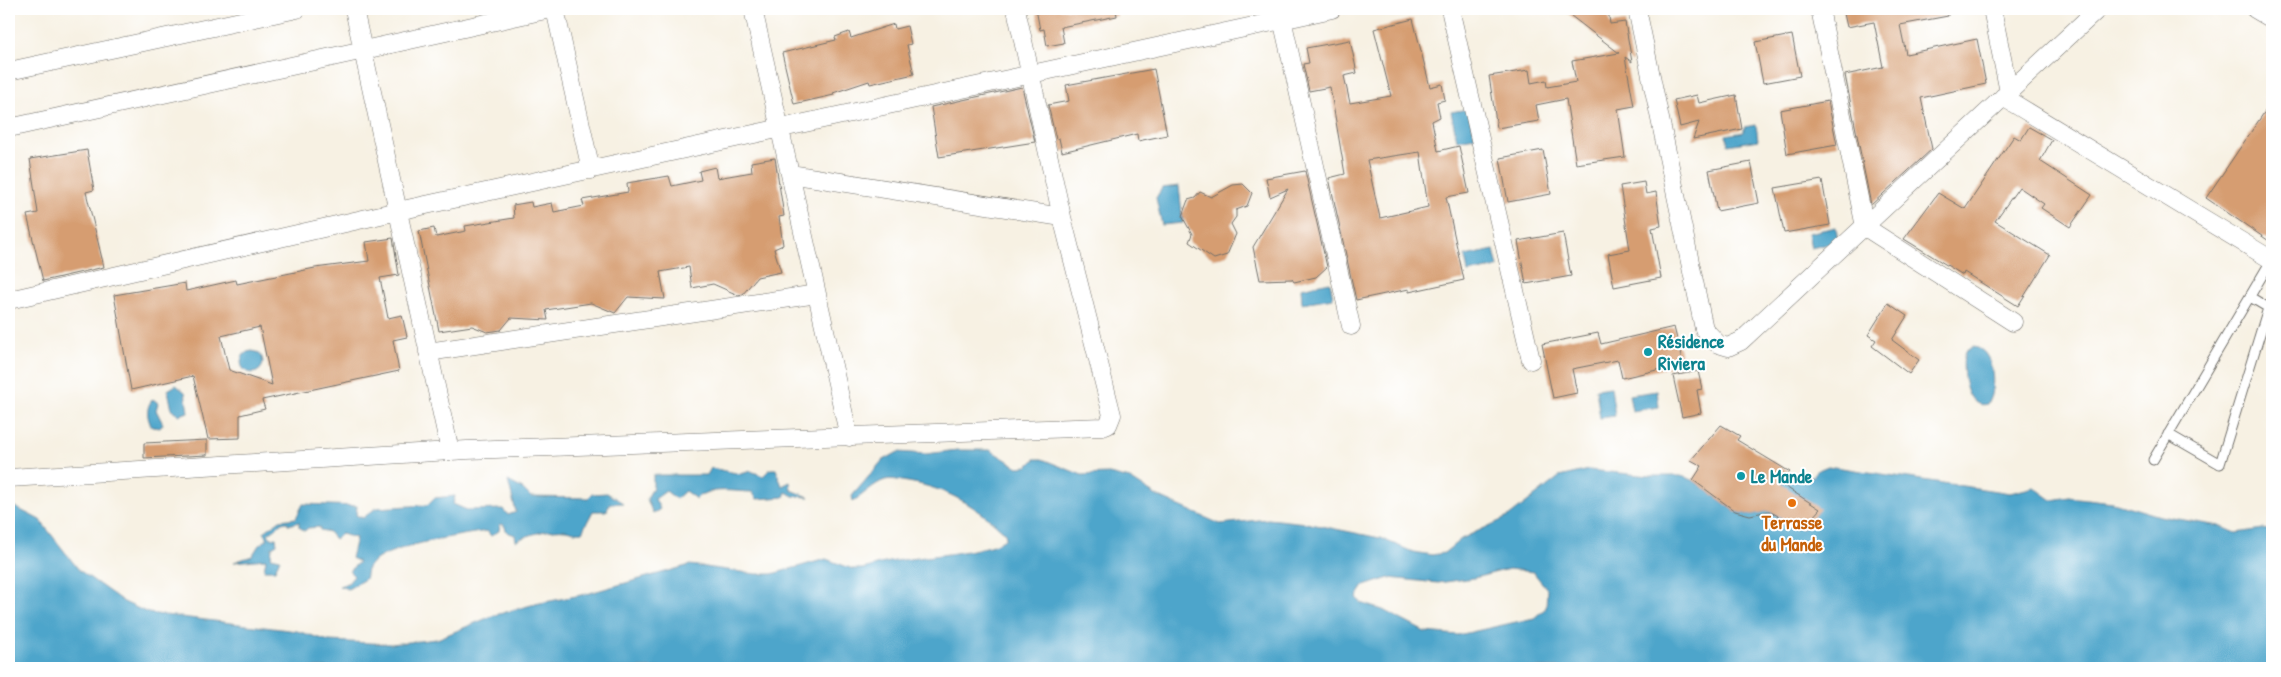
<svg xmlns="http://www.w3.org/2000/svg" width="2281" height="677" font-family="'Patrick Hand',sans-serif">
<rect width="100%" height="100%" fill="#fff"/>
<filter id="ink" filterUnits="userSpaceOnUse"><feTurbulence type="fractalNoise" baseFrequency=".02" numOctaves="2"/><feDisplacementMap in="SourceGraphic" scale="10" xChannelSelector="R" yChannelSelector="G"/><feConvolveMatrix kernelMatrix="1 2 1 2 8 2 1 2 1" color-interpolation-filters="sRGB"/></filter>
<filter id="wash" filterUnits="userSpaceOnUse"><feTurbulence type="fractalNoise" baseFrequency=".0096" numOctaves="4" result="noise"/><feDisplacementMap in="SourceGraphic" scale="20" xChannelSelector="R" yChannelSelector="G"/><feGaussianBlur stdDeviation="1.12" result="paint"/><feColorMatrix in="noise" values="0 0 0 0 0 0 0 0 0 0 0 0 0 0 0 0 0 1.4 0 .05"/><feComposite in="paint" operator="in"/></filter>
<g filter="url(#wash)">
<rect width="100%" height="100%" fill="#f7f1e3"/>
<path fill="#4ea5cb" stroke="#3c687b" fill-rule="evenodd" d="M1468 109 1475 137 1457 140 1451 112Z
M1756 125 1758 140 1728 145 1726 135 1744 132V127Z
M1179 186 1183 223 1162 225 1156 198 1162 188Z
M1836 227 1838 242 1811 248 1808 233Z
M1494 250 1498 267 1468 273 1465 256Z
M1330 282 1333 298 1302 303 1301 288Z
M1972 347C1995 347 1997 390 1987 404 1965 411 1960 366 1965 352Z
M241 362a11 11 0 1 1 22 0a11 11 0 1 1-22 0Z
M176 385 185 392 188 412 180 415 172 410 168 390Z
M1611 387 1615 416 1600 418 1596 389Z
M1657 391 1659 407 1632 411 1629 395Z
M153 399 158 403 156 410 163 424 160 428 152 427C147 419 145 407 153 399Z
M957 450H990L1018 467 1028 466 1035 459H1042L1082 475 1109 474 1130 479 1157 496 1220 524 1268 519 1306 523 1380 538 1413 552 1432 555 1444 553 1461 539 1508 517 1559 477 1589 470 1650 476H1681L1693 480 1735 511 1750 515 1769 511 1803 528 1817 512 1783 486 1781 480 1790 472 1798 477 1813 476 1816 471 1828 466 2010 493 2034 487 2052 500 2069 497 2113 502 2160 516 2220 526 2236 533 2263 529 2272 531V668H9V504L40 520 79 570 124 602 148 613 297 631 329 641 391 644 437 639 492 616 535 604 586 594 690 565 756 574H772L826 559 853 569H862C870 568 877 564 885 563 909 557 992 553 1006 538L1005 533C977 506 946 488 908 482 900 481 893 478 885 480 873 484 864 495 853 501L852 496 882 461 898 452 926 454ZM1509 569 1533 572 1547 589 1546 608 1534 618 1458 635 1425 632 1383 610 1361 603 1357 597 1364 586 1389 578 1438 583 1474 578Z
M711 468 741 474 751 471 763 476 770 469H776L782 486 790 482 791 490 809 497 793 496 786 492 784 497 757 499 752 492C737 492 707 486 696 499L685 491 676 499 666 491 655 499 660 509 653 514 647 499 653 487V475H707Z
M508 481 523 489 531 497 588 498 592 494 607 493 623 503 609 504 607 511H593L582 532C575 533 572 531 566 530 552 528 529 534 516 541L515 535 507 532 504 525 500 524 499 531 491 536 487 531C463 535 379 546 368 568 366 571 366 576 365 579L348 589 339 586 348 583 354 576 349 571 359 562 351 558 356 538 341 534 335 539 329 532 320 530V527L308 528 305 531 299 527V522L289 525 287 522 282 523 268 534 271 538H276L277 544 272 547 271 557 280 559 275 570H264L266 559 234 562 252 556 259 545 268 539 264 532 280 520 296 518 303 504 357 506 356 515 363 518 376 508 427 505 434 498 455 496 453 504 467 510 503 509 508 515 516 512Z"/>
<g id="blocks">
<path fill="#d69d71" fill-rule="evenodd" d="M1036 9H1116L1117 16 1061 27 1064 43 1047 46 1044 29 1040 30Z
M1562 9H1608L1610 24 1625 22 1632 62 1625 57 1634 106 1618 109 1625 157 1576 164 1566 99 1536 105 1539 121 1497 128 1489 76 1529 70 1531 83 1546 80 1547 87 1576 82 1572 61 1619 53Z
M1843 9H1947L1948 16 1900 25 1906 54 1977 39 1986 84 1921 98 1932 149 1871 205 1845 75 1883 67 1874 22 1847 27Z
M1413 19 1430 87 1442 84 1445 100 1437 102 1440 117 1432 121 1438 151 1459 146 1469 193 1446 197 1464 280 1409 292V289L1356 300 1329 178 1345 174 1330 87 1309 91 1303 64 1309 63 1306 48 1350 40 1357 73 1344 76 1350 103 1391 96 1374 29ZM1420 152 1428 207 1380 218 1367 160Z
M894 24 895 29 907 26 911 44 907 45 914 74 870 84 869 81 833 93 834 95 794 104 782 53 836 40 835 37 849 32 851 38Z
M1792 35 1800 76 1763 83 1755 42Z
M1154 69 1167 135 1138 141 1137 134 1062 152 1059 138 1056 139 1048 105 1069 101 1066 85Z
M1022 87 1035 142 939 157 931 107Z
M1697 95 1699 103 1736 95 1742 129 1693 139 1699 122 1680 127 1674 100Z
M1828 101 1837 145 1787 154 1780 110Z
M2272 101V243L2206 198Z
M2029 127 2052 140 2040 161 2092 195 2070 227 2041 208 2044 204 2019 187 1995 221 2050 255 2018 306 1964 272 1963 275 1904 239 1938 193 1965 209 2014 136 2021 140Z
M87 150 94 190 86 192 104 267 43 281 27 215 38 213 30 159Z
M1543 150 1551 194 1508 202 1500 158Z
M775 158 784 216 779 217 783 245 774 249 781 272 757 277 743 294 738 295 713 284 692 288 689 267 660 272 665 299 628 297 615 313 591 303 546 310 548 320 511 318 501 330 487 332 472 326 439 331 419 231 434 228 436 237 466 231 465 226 514 218 513 205 531 202 532 207 552 203 554 212 584 206 582 200 628 192 627 183 669 176 672 186 701 180 699 171 715 167 717 178 752 172 751 162Z
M1751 162 1759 203 1717 211 1709 170Z
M1305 171 1327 267 1316 277 1294 282 1292 279 1260 280 1253 247 1288 189 1270 197 1266 178Z
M1822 180 1830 225 1784 233 1775 188Z
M1644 182 1646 194 1656 192 1661 226 1652 228 1661 278 1614 287 1608 254 1630 250 1620 186Z
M1243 184 1252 193 1247 206 1236 210V217L1231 224 1236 234 1227 255 1214 259 1189 242 1192 234 1182 216 1188 200 1195 198 1200 192 1211 197 1233 185Z
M1563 233 1571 276 1526 284 1518 241Z
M393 238 399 275 380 278 388 318 402 315 407 337 393 340 399 371 262 400 265 409 240 415V438L208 439 193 376 131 390 114 295 185 283 186 291 236 280 237 284 315 268 369 261 366 242ZM260 327 272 385 229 370 221 336Z
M1888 303 1907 316 1892 340 1919 360 1909 374 1872 346 1876 340 1868 335Z
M1674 327 1683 364 1622 378 1618 360 1572 369 1577 393 1553 398 1542 344 1598 333 1601 344Z
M1698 371 1702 389 1697 390 1701 413 1682 417 1673 376Z
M1721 425 1740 436 1737 440 1790 472 1778 482 1820 509 1802 529 1769 511 1750 515 1735 511 1693 480 1702 466 1691 460Z
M207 440V455L144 458V443Z"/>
</g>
</g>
<g filter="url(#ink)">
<use href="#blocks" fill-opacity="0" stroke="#72706b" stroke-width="1"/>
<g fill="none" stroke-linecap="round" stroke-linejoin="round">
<g stroke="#72706b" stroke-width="11">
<path id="service" d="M2250 297 2272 310
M2168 434 2220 464 2268 308
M2153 460 2272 259"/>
</g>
<g stroke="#72706b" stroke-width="19">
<path id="minor" d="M354 9 450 451
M555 9 591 170
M753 9 849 437
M1450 9 1531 360
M1637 9 1704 329 1718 344 1728 347 1741 341 2098 9
M1820 9 1865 227 2013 322
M1992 9 2009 92
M2255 9 2272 19
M1282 19 1351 326
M9 71 297 9
M2003 97 2272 260
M9 128 550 9
M790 174 1062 217
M9 300 398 211 1332 9
M428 352 817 294
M9 478 467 450 1103 427 1108 425 1112 415 1062 217 1016 9"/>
</g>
<use href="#service" stroke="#fff" stroke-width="9"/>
<use href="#minor" stroke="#fff" stroke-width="18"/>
</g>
</g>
<g fill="#0f9aa8" stroke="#fff" stroke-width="2">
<circle cx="1648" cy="352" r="5"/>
<circle cx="1741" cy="476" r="5"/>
</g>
<circle fill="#e8710a" stroke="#fff" stroke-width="2" cx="1792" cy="503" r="5"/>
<g text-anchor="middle" stroke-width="4" stroke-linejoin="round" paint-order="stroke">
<g font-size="19" font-weight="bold" fill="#0d838f" stroke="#fff" text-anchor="start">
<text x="1658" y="348">Résidence<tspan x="1658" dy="22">Riviera</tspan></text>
<text x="1751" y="483">Le Mande</text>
</g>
<g font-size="19" font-weight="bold" fill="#c56008" stroke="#fff">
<text x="1792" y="529">Terrasse<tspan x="1792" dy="22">du Mande</tspan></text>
</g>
</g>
<rect width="2281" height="677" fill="none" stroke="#fff" stroke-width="30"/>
</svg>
